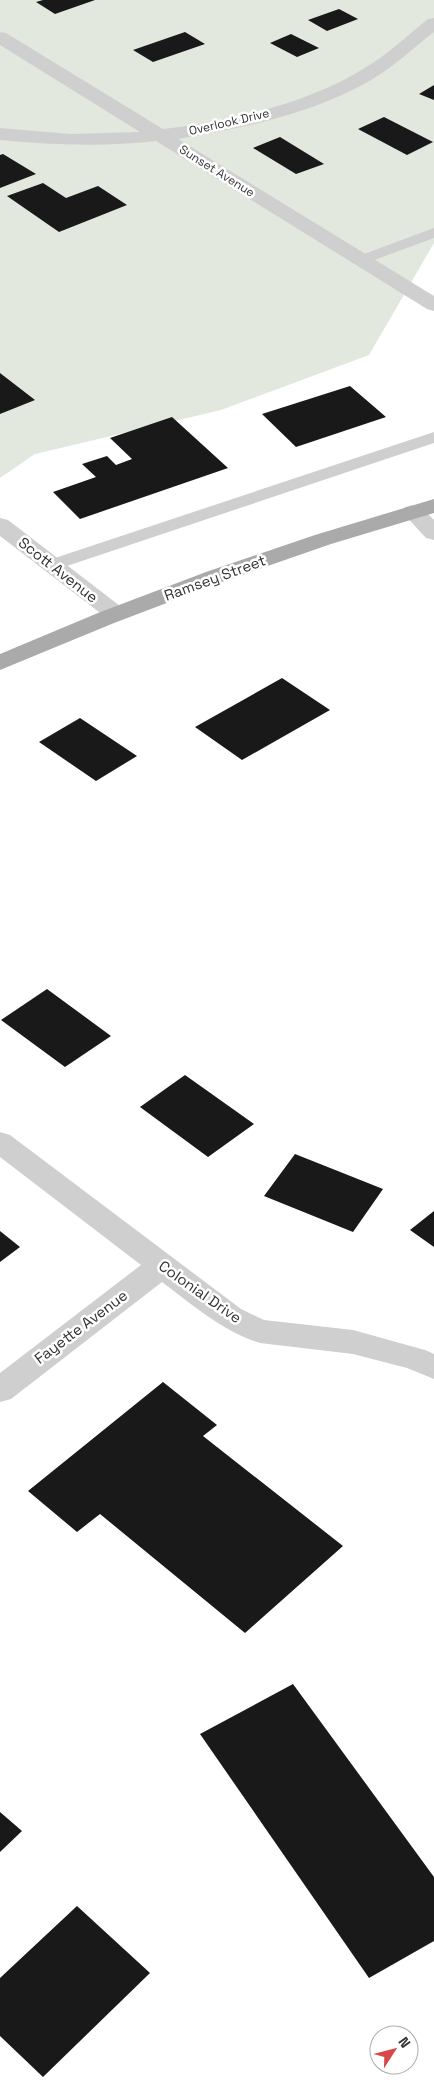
<svg xmlns="http://www.w3.org/2000/svg" width="434" height="2090" font-family="'Space Grotesk',sans-serif">
<rect width="100%" height="100%" fill="#fff"/>
<path fill="#e2e8dd" d="M0 0H434V243L369 355 221 410 35 454 0 478Z"/>
<path fill="#191919" d="M43 0H95L55 14 36 2Z
M339 9 358 19 327 31 308 20Z
M185 32 205 44 153 62 133 50Z
M291 34 319 48 297 57 270 43Z
M434 85V100L419 94Z
M384 117 433 142 407 155 358 129Z
M280 137 324 164 296 174 253 148Z
M3 154 36 174 0 188V155Z
M43 183 66 198 98 186 127 205 59 232 7 196Z
M0 373 35 400 0 414Z
M350 386 386 417 296 447 262 414Z
M172 417 228 468 80 519 53 492 96 477 82 464 107 456 116 465 132 459 110 438Z
M282 678 330 710 242 760 195 727Z
M80 718 137 756 96 781 39 742Z
M47 989 111 1036 65 1067 1 1020Z
M185 1075 254 1124 208 1157 140 1107Z
M295 1154 383 1189 353 1232 264 1196Z
M434 1211V1247L410 1230Z
M0 1231 20 1247 0 1262Z
M163 1382 217 1425 203 1436 343 1546 245 1633 100 1514 77 1532 28 1491Z
M293 1684 434 1877V1941L369 1978 200 1734Z
M0 1812 22 1831 0 1852Z
M77 1906 150 1973 43 2077 0 2036V1978Z"/>
<g fill="none" stroke-linecap="round" stroke-linejoin="round">
<path fill="#cfcfcf" fill-rule="evenodd" d="M434 228V238L366 263H356L353 260 356 257Z
M434 432V443L58 569 52 570 46 569 43 565 46 561Z"/>
<path fill="#cfcfcf" fill-rule="evenodd" d="M434 18V32C413 48 394 67 371 80 313 114 243 128 178 139L434 296V311L427 309 156 141C104 147 52 145 0 140V128L70 134 140 132 0 45V32L6 33 163 129C229 122 311 103 368 66 389 53 408 35 428 19Z
M413 505 421 507 434 520V540L426 538 402 512 405 507Z
M0 518 8 520 124 609 128 614 124 619 116 621 108 619 0 536Z
M0 1132 10 1135 241 1309 264 1320 353 1330 425 1350 434 1354V1379L407 1368 353 1354 260 1343C222 1331 193 1305 162 1282L11 1399 0 1402V1373L141 1265 0 1157Z"/>
<path fill="#aaa" fill-rule="evenodd" d="M434 499V513L331 544 222 582 114 623 0 670V654L98 613 206 572 315 535Z"/>
</g>
<g text-anchor="middle" stroke-width="5" stroke-linejoin="round" paint-order="stroke">
<g font-size="12" fill="#323232" stroke="#fff">
<text transform="translate(229 122) rotate(-13)" y="4">Overlook Drive</text>
<text transform="translate(217 171) rotate(32)" y="4">Sunset Avenue</text>
</g>
<g font-size="15" fill="#323232" stroke="#fff">
<text transform="translate(58 570) rotate(38)" y="5">Scott Avenue</text>
<text transform="translate(215 578) rotate(-20)" y="5">Ramsey Street</text>
<text transform="translate(200 1292) rotate(35)" y="5">Colonial Drive</text>
<text transform="translate(81 1327) rotate(-37)" y="5">Fayette Avenue</text>
</g>
</g>
<g transform="translate(394 2050) rotate(54)"><circle r="24" fill="#ffffff" stroke="#adadad"/>
<path d="M0-4L9 19L0 12L-9 19Z" fill="#d64849"/>
<text y="-8" font-size="14" font-weight="bold" text-anchor="middle" fill="#323232">N</text>
</g>
</svg>
